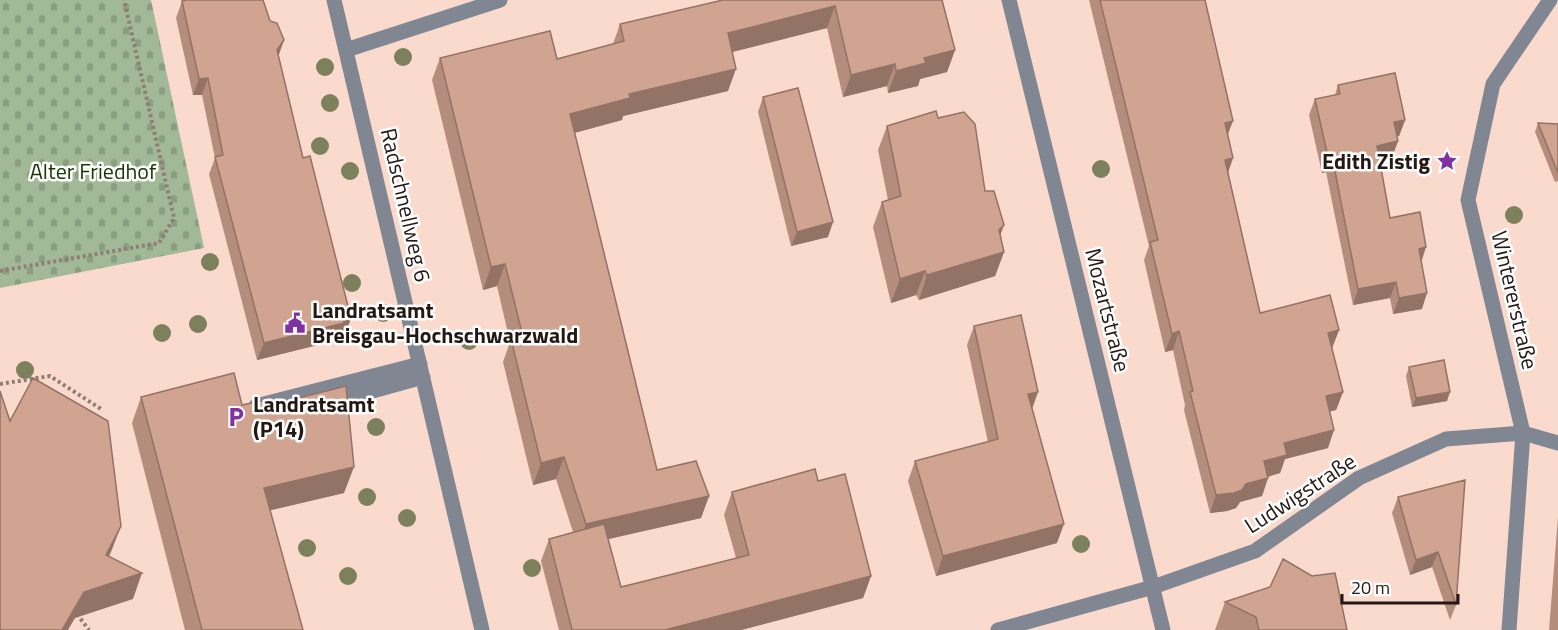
<svg xmlns="http://www.w3.org/2000/svg" width="1558" height="630" font-family="'Titillium Web',sans-serif">
<defs>
<pattern id="cemetery-stones" width="16" height="16" patternUnits="userSpaceOnUse" patternTransform="scale(1.5)"><rect width="16" height="16" fill="#a1b997"/><path d="M2 7V4a2 2 0 0 1 4 0v3zM10 15v-3a2 2 0 0 1 4 0v3z" fill="#8a9e81"/></pattern>
</defs>
<rect width="100%" height="100%" fill="#fadacc"/>
<path fill="url(#cemetery-stones)" d="M0 0H151L204 248 0 288Z"/>
<g fill="none" stroke-linecap="round" stroke-linejoin="round">
<path stroke="#927d73" stroke-width="4" stroke-dasharray="3 3" stroke-linecap="butt" d="M0 271 159 243 174 218 124 0
M0 384 50 376 101 409
M77 614 89 630"/>
<path stroke="#818792" stroke-width="15" d="M334 0 482 630
M1009 0 1163 630
M346 50 500 0
M329 403 423 377
M256 406 420 364
M998 630 1153 587 1255 551 1359 478 1446 439 1523 433 1558 443
M1509 630 1523 433 1468 200 1493 84 1550 0"/>
</g>
<g fill="#7c805c">
<circle cx="403" cy="57" r="9"/>
<circle cx="325" cy="67" r="9"/>
<circle cx="330" cy="103" r="9"/>
<circle cx="320" cy="146" r="9"/>
<circle cx="1101" cy="169" r="9"/>
<circle cx="350" cy="171" r="9"/>
<circle cx="1514" cy="215" r="9"/>
<circle cx="210" cy="262" r="9"/>
<circle cx="352" cy="283" r="9"/>
<circle cx="383" cy="313" r="9"/>
<circle cx="198" cy="324" r="9"/>
<circle cx="162" cy="333" r="9"/>
<circle cx="469" cy="341" r="9"/>
<circle cx="25" cy="370" r="9"/>
<circle cx="376" cy="427" r="9"/>
<circle cx="367" cy="497" r="9"/>
<circle cx="407" cy="518" r="9"/>
<circle cx="1081" cy="544" r="9"/>
<circle cx="307" cy="548" r="9"/>
<circle cx="532" cy="568" r="9"/>
<circle cx="348" cy="576" r="9"/>
</g>
<path fill="#b48d7d" d="M723 0H942L955 50 947 72 920 79 918 86 888 93 887 86 843 97 827 28 732 52 728 91 623 116 622 120 575 133 657 470 709 496 701 518 608 539 621 587 736 558 724 515 732 492 818 481 871 576 863 598 741 630H559L541 561 549 539 573 532 556 479 533 485 503 362 510 342 497 286 483 290 432 80 440 58 557 59 613 44 620 24Z
M1089 0H1205L1228 135V172L1260 313 1339 330 1332 348 1343 392 1336 410 1330 411 1328 448 1285 459 1280 473 1268 477 1262 496 1240 502 1236 508 1227 511 1210 513 1184 410 1185 405 1173 350 1165 352 1144 260 1149 246Z
M182 1 270 21 284 40 278 56 303 158 351 318 345 335 339 336 338 340 257 360 209 174 215 158 202 95H193L176 18Z
M1338 85 1405 120 1399 136H1397L1398 141 1392 157 1379 160 1390 218 1421 261 1422 309 1393 314 1390 298 1353 305 1326 172 1322 173 1309 115 1315 99 1335 95Z
M763 97 828 237 791 246 758 112Z
M938 118 985 191 1000 235 1004 252 995 276 919 300 916 295 891 303 873 227 882 202 888 200 878 150 887 126Z
M1538 123 1558 124V181L1555 182 1535 132Z
M974 326 1032 408 1057 543 936 576 908 481 915 461 988 442 967 345Z
M1409 367 1447 401 1412 407 1406 376Z
M141 397 242 405 344 493 270 510 303 630H185L132 423Z
M1465 480 1456 605 1450 620 1432 567 1410 575 1392 513 1398 497Z
M1558 517V630H1549Z
M1225 602 1347 630H1215Z"/>
<path fill="#927366" d="M835 6 827 28 720 55 728 33Z
M284 40 278 57 277 50Z
M955 50 947 72 920 79 918 86 888 93 896 71 924 58Z
M895 64 887 86 843 97 851 75Z
M736 69 728 91 623 116 622 120 562 136 570 114 629 94Z
M208 78 202 95H193L199 79Z
M1405 120 1399 136 1389 138 1394 122Z
M1233 121 1226 139 1225 123Z
M1398 141 1392 157 1371 162 1377 146Z
M1332 156 1326 172 1322 173 1328 157Z
M1233 158 1227 176 1225 160Z
M833 222 828 237 791 246 797 232Z
M1004 225 995 250 999 230Z
M1426 247 1421 263 1419 249Z
M1004 252 995 276 919 300 927 275Z
M505 264 497 286 483 290 491 267Z
M925 271 916 295 891 303 900 279Z
M1396 282 1390 298 1353 305 1358 289Z
M1427 293 1422 309 1393 314 1399 298Z
M351 318 345 335 339 336 338 340 257 360 264 343Z
M1339 330 1332 348 1321 351 1328 333Z
M1179 331 1173 350 1165 352 1172 334Z
M1038 392 1031 412 1028 394Z
M1343 392 1336 410 1319 414 1326 396Z
M1450 392 1447 401 1412 407 1416 398Z
M1334 430 1328 448 1285 459 1280 473 1258 479 1264 461 1284 443Z
M564 457 556 479 533 485 541 463Z
M354 467 344 493 255 514 264 488Z
M1268 478 1262 496 1240 502 1236 508 1227 511 1210 513 1216 495 1246 484Z
M709 496 701 518 578 546 586 524Z
M1064 524 1057 543 936 576 943 556Z
M121 526 111 552 97 581 106 555Z
M1438 552 1432 567 1410 575 1416 560Z
M142 573 133 599 75 618 68 630H62L84 592Z
M871 576 863 598 741 630H665Z"/>
<path fill="#d1a491" stroke="#927366" stroke-width="1.5" d="M186 0H263L270 21 277 23 284 40 277 50 303 158 310 156 351 318 343 320 344 323 264 343 215 157 223 155 208 78 199 79 182 1Z
M723 0H942L955 50 924 58 926 63 896 71 895 64 851 75 835 6 728 33 736 69 629 94 630 98 570 114 657 470 696 461 709 496 586 524 564 457 541 463 511 339 523 337 505 264 491 267 440 58 550 31 557 59 624 41 620 24Z
M1100 0H1205L1233 121 1225 123 1233 158 1225 160 1260 313 1330 295 1339 330 1328 333 1343 392 1326 396 1334 430 1284 443 1287 455 1264 461 1268 478 1246 484 1242 490 1234 493 1216 495 1190 392 1193 391 1179 331 1172 334 1150 242 1158 240Z
M1395 73 1405 120 1394 122 1398 141 1377 146 1390 218 1420 212 1426 247 1419 249 1427 293 1399 298 1396 282 1358 289 1332 156 1328 157 1315 99 1340 94 1338 85Z
M798 88 833 222 797 232 763 97Z
M936 111 938 118 964 112 975 124 985 191H994L1004 225 999 230 1004 252 927 275 925 271 900 279 882 202 901 196 887 126Z
M1538 123 1558 124V173Z
M1021 315 1038 392 1028 394 1064 524 943 556 915 461 998 439 974 326Z
M1444 360 1450 392 1416 398 1409 367Z
M234 373 242 405 261 401 271 405 346 386 354 467 264 488 303 630H202L141 397Z
M33 378 108 421 121 526 106 555 142 573 84 592 62 630H2L0 629V391L10 421Z
M815 469 818 481 845 474 871 576 665 630H572L549 539 604 524 621 587 749 555 732 492Z
M1465 480 1456 605 1438 552 1416 560 1398 497Z
M1283 559 1312 576 1335 573 1347 630H1259L1256 617 1225 602 1270 587Z"/>
<defs>
<g id="sight-bare" transform="scale(1.62)"><path d="M0-6L1.8-2.2L6-1.7L2.9 1.2L3.7 5.4L0 3.3L-3.7 5.4L-2.9 1.2L-6-1.7L-1.8-2.2Z" fill="#8032a3" stroke="#fff" stroke-width="2.5" paint-order="stroke"/></g>
<g id="civic-bare" transform="scale(1.62)"><path d="M-.6-6.5H3V-4.5H.6V-3L4-1V1h2V6H-6V1h2V-1L-.6-3ZM-1.2 2.5V6h2.4V2.5Z" fill="#8032a3" stroke="#fff" stroke-width="2.5" paint-order="stroke"/></g>
<g id="parking-bare" transform="scale(1.62)"><path d="M-3.5-5.5H1a3.5 3.5 0 0 1 0 7H-1V5.5H-3.5ZM-1-3.4V-.6H.8a1.4 1.4 0 0 0 0-2.8Z" fill="#8032a3" stroke="#fff" stroke-width="2.5" paint-order="stroke"/></g>
</defs>
<g fill-rule="evenodd">
<use href="#sight-bare" x="1447" y="161"/>
<use href="#civic-bare" x="295" y="323"/>
<use href="#parking-bare" x="236" y="417"/>
</g>
<g text-anchor="middle" stroke-width="5" stroke-linejoin="round" paint-order="stroke">
<g font-size="22" font-weight="bold" fill="#231814" stroke="#fff" text-anchor="start">
<text x="1430" y="169" text-anchor="end">Edith Zistig</text>
<text x="312" y="318">Landratsamt<tspan x="312" dy="25">Breisgau-Hochschwarzwald</tspan></text>
<text x="253" y="412">Landratsamt<tspan x="253" dy="25">(P14)</tspan></text>
</g>
<g font-size="22" fill="#153700" stroke="#fff">
<text x="93" y="179">Alter Friedhof</text>
</g>
<g font-size="22" fill="#231814" stroke="#fff">
<text transform="translate(406 205) rotate(77)" y="8">Radschnellweg 6</text>
<text transform="translate(1515 300) rotate(77)" y="8">Wintererstraße</text>
<text transform="translate(1108 310) rotate(76)" y="8">Mozartstraße</text>
<text transform="translate(1300 493) rotate(-33)" y="8">Ludwigstraße</text>
</g>
</g>
<path d="M1342 594v9h116v-9" fill="none" stroke="#231814" stroke-width="3"/>
<text x="1351" y="594" font-size="18" fill="#231814" stroke="#ffffff" stroke-width="4.5" paint-order="stroke">20 m</text>
</svg>
